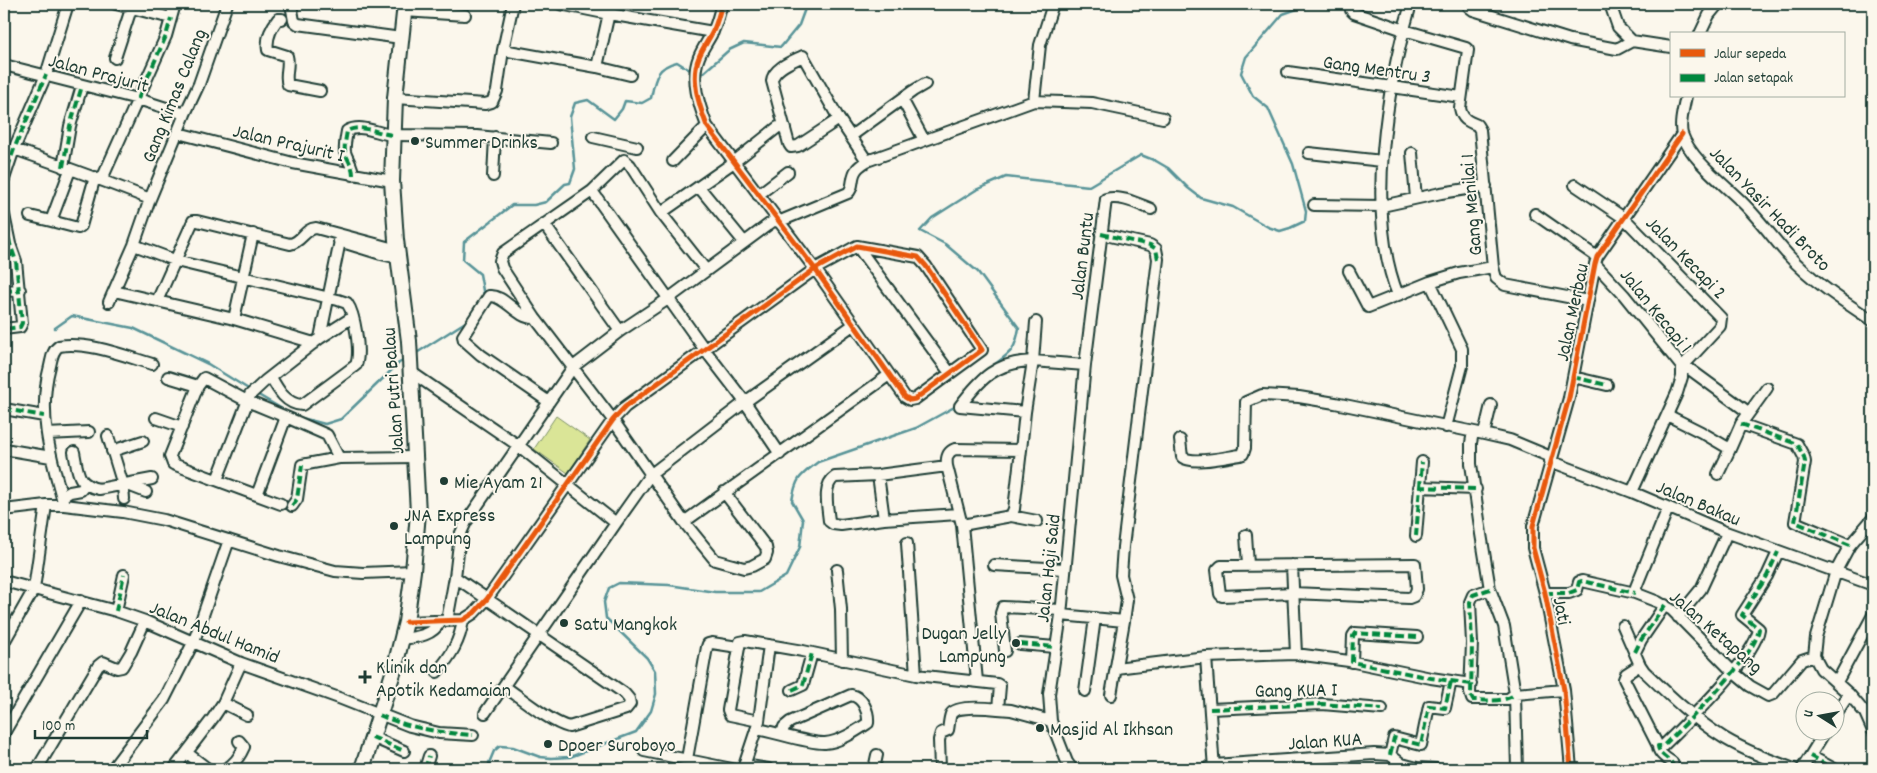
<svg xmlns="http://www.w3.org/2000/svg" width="1877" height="773" font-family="Dekko,sans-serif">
<rect width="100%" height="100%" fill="#fbf7ec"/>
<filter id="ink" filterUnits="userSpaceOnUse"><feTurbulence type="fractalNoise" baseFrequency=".02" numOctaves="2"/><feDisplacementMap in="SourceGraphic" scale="10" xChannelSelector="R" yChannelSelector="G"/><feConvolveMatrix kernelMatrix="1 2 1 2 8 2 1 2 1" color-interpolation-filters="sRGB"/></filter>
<g filter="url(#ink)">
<path fill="#dae597" stroke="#7c9166" d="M556 416 590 440 568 473 534 449Z"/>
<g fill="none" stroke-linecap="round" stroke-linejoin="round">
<path stroke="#589498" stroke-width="2.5" d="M698 73H703L729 50 744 43 781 47 799 25 806 6 809 4
M484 296 480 274 463 260 464 242 512 205H534L546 202 565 184 570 183 575 169 570 117 575 103 588 100 614 119 622 109 625 101 642 103 651 98C655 79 656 67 677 62L693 72
M55 328 72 316 133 328 208 364 250 390
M415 354 467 321
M991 367C1010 353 1015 352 1019 328L978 272 945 244 920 231 932 218 976 190 1006 177 1089 186 1141 155 1156 161 1168 168 1188 188 1201 198 1233 207 1268 227 1280 231 1290 228 1305 221 1306 211 1293 164 1268 108 1253 96 1241 73 1246 57 1283 14 1311 4
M255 393 289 413
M298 417 325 424 341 419 399 363 406 359
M491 769 489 763 494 751 500 746 513 747 540 757 551 758 570 757 636 732 651 711 656 694 655 671 647 658 606 618 604 602 609 588 619 583 669 585 715 592H759L786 576 800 547 803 520 792 501C796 477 800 476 818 462L916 428 958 405"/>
<g stroke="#1f3d34" stroke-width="14">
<path id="minor" d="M116 4 171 18
M291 4 294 21 298 24 401 38
M560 4 609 14 713 32
M1352 4 1351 10 1354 13 1404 30 1466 48 1468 50 1460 108C1462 119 1467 121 1477 125L1480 130 1493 267 1496 278 1505 285 1588 301
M1411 4C1387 86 1365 213 1398 295L1430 282 1462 349V366L1446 427
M1470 4 1469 7 1473 10 1570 40 1617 49 1632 41 1618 27 1610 4
M404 11 465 15
M282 19H278C271 28 266 39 268 50L287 56C290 66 284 76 288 85L320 91
M1700 34 1709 15 1718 4
M1632 41 1671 47
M503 50 597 67 611 4
M115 58 131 9
M4 65 138 99 185 114
M597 67 630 75
M1288 72 1461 97
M1686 96C1684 107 1679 123 1682 134 1691 160 1724 184 1743 203 1759 219 1773 238 1788 255 1813 282 1843 301 1873 321
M395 98 485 104 492 102 497 91 503 50 513 4
M902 99 924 140
M1034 101 1092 103 1163 118
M839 119 798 146 791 147 789 144 772 81C773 68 793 61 803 56L839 119 867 161 1034 101 1040 45 1053 4
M178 133 293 163 392 181
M851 136 913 91 925 84
M593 137 637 147
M14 149C60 165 105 181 150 199
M1309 153 1382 161
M1412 153 1416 198
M673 161 707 126
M63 167 70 126 82 86
M353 175C353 165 347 160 345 152 344 145 346 138 347 131 362 123 378 134 393 135L477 136 551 143
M493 176 495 137
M4 179 14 149 46 75 68 4
M102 179 166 36 175 4
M1575 185 1624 218 1721 318 1720 326 1682 367
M699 187 744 242
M592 191 705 350 745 402 780 454
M758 195 788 172
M1314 205 1382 206 1441 193 1486 186
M661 213 734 162 778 127
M1535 214 1597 257
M4 215 10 244 16 261 22 323 20 327 4 329
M30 216 51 221 70 170
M51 221 78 228 81 226 95 177
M778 222 848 193C855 187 850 177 857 169 859 166 864 163 867 161
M544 224 620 331
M1101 234 1150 245 1156 249 1158 259 1123 547 1121 575 1127 600 1124 621
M339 241 381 254 399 258
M134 245 180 262 338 300 347 303C355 314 361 352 356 365L302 405C286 404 278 390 271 377
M857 246 950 373
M4 255H14
M1595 264 1624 295 1682 367V377L1677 393 1632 492
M706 270 661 213 630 165 624 160 592 191 503 253 500 261 502 268 535 318 613 420 684 522 715 560 744 568 752 566 765 559 767 553 766 547 724 492
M1349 271 1368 307 1398 295
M1430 282 1459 273 1493 267
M4 291 20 290
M114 291 234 319 314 343
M157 301 193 221H197L290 244C302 242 304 229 316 228L398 250
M109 302 134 245 150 199 185 114 199 84 227 4
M535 318C516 319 505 294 489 296L463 336 464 340 481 355 549 402
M234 319 253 234
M1036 322 1033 361 1085 365
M320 338 340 241
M1684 365 1748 412
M411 372 519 446 616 523
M168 377 198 386
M1573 377 1607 385
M960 406C981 378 996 362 1033 361L1025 412
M960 406 1025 412 1021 450
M4 409 44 416
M1667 415 1701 432 1730 449 1741 424 1767 388
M156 418 182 427
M1741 424 1797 444 1804 457 1805 462 1795 522 1850 545
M1473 432 1471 443V464L1481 534 1490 589 1504 626 1515 694 1517 769
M47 434 89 432
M1484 434 1491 405
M108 436 123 485 124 499
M1180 440 1182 457C1193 465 1226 457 1240 455L1243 454 1245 448 1246 402 1262 395 1299 397 1335 403 1484 434 1510 440 1551 457
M4 449 51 457
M112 451 143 441
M74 452C78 472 77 485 99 489L152 479
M1550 461 1632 492 1723 531 1873 585
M947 466 878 475 835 477C822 485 828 509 829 521L833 524 841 525 884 519 958 514
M1718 474 1730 449
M878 475 884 519
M217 480 250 395 265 381 320 338 353 317
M128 485 146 492
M1419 487 1476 489
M257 495 286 417 327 435 339 458
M62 497 70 492 81 490 85 485
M281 504 173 464 170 456 198 386 204 378 247 401 286 417
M64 505C51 458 37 414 50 366 52 358 52 351 59 346 87 341 125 356 152 364
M292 506 297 499 302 465 339 458 416 457
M1668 508 1636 587 1635 593 1658 602 1672 610 1733 672 1750 686 1768 696 1773 694 1802 660 1814 656
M4 510 46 505H64L123 512 164 520 279 556 335 571 363 573 413 571
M1011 516 1037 521
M1873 518 1850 545 1836 571 1816 637 1814 656 1821 669 1849 694 1865 713 1873 731
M684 522 889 375
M962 525 1011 516 1014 509 1021 450 955 449C947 452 946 458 947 466L962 525 977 681
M1246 535 1248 565
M1416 536 1422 462
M907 543 916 675 997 684 1000 686 998 709 1011 710 1051 721
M1415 564 1417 589 1414 596 1409 598 1293 593 1222 596 1220 594 1217 570 1221 566Z
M994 565 1065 569
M1292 565 1296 654
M837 570 841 609 842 660
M455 577 624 693 629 699 630 704 626 709 569 727C551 723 520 697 504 686
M4 581 116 611 145 621 241 663 339 698 410 726 439 733 473 735
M1490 589 1473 595 1470 602 1472 643 1470 693 1472 699H1508L1515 694 1564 690
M1545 593H1569L1577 590 1579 582 1582 581 1635 593
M116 611 124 575
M1061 615 1124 621 1111 695
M1678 617 1701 589 1727 533
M447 621 455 577 460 535 466 522 573 367 620 331 668 299 776 219
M406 622 463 620 474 613 487 599 613 420 625 407 815 269 857 246 918 257 926 266 982 350 915 399 910 400 905 397 815 269 707 126C699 105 690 79 699 57 702 49 708 41 712 33 717 25 719 13 722 4
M1623 626 1640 665 1644 671C1669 695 1695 720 1724 738 1746 751 1770 760 1794 769
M402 639C417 637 432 636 440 622
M4 642 34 589 46 505
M1020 644 1055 647
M1005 651 1001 613 1003 607 1061 610
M1635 652 1641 640 1665 605
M1206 657 1214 769
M1352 662 1353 636 1355 633 1417 637
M1640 665 1626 674 1624 679 1658 746C1658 753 1665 758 1672 762L1674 769
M1116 668 1206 657 1296 654 1349 661 1431 678 1471 684
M437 672C451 656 460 641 463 620
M1837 682 1873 615
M792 690 803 685 812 653
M1085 691 1095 618
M223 703 247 715
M1210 709 1322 704 1382 709
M485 713 616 523 650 475 745 402 853 325
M1834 717 1849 694
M759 721 730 715 728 710 740 642 745 641 803 651 916 675
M757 729C775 732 809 744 825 743 840 742 856 731 868 723 869 712 863 697 851 695L790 722 784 727 782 734
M4 733 81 601
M372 737 404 751
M1658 746H1663C1685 724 1755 658 1759 629L1742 615 1767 576 1778 552
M644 751 732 769
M187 753 208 769
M1390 755 1394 738 1421 745 1429 706 1445 708 1451 681
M1810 756 1834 769
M687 759 707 647 708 644 712 643 738 647
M744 765 768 769
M37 769 98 666 103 662 117 668 122 667 131 652 145 621
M112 769 164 700 194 641 229 540
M174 769 213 718 223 703 241 663
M225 769C234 765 240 756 244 747L239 741
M425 769 429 756
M743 769 759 721 769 645
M874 769 877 755
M940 769 939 740 941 733 948 730C949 726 949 719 951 714 956 705 989 708 998 709
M1072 769 1067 762 1051 721 1049 694 1061 615 1085 365 1106 199C1121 195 1138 204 1151 209
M1206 769 1214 765 1374 754 1390 755 1402 764 1417 768 1436 769
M1571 769 1564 690 1545 593 1533 548V526L1569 398 1595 264 1597 257 1682 134
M1802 769 1826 730"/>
</g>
<g stroke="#1f3d34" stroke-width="18">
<path id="major" d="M362 769 394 670 406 622 413 571 418 513 409 341 396 240 392 181 395 98 405 4"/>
</g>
<use href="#minor" stroke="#fbf7ec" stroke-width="10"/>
<use href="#major" stroke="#fbf7ec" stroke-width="14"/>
<path stroke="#00873e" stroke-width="4" stroke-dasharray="8 4" stroke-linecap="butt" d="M138 99 166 36 171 18
M63 167 70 126 82 86
M353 175C353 165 347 160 345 152 344 145 346 138 347 131 362 123 378 134 393 135
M4 179 14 149 46 75
M4 215 10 244 16 261 22 323 20 327 4 329
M1101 234 1150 245 1156 249 1158 259
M4 255H14
M4 291 20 290
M1573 377 1607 385
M4 409 44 416
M1741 424 1797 444 1804 457 1805 462 1795 522 1850 545
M1419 487 1476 489
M292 506 297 499 302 465
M1416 536 1422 462
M1490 589 1473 595 1470 602 1472 643 1471 696 1473 700C1486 700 1505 703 1515 694
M1545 593H1569L1577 590 1579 582 1582 581 1635 593
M116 611 124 575
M1417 637 1355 633 1353 636 1352 662 1431 678 1471 684
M1020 644 1055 647
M1635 652 1641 640 1665 605
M792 690 803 685 812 653
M1210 709 1322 704 1382 709
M379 715C410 728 440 733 473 735
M372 737 404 751
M1390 755 1394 738 1421 745 1429 706 1445 708 1451 681
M1810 756 1834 769
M425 769 429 756
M1674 769C1673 758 1659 757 1658 746H1663C1685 724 1755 658 1759 629L1742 615 1767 576 1778 552"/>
<g stroke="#fbf7ec" stroke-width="8">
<path id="cycleway" d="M406 622 463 620 474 613 487 599 613 420 625 407 815 269 857 246 918 257 926 266 982 350 915 399 910 400 905 397 815 269 707 126C699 105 690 79 699 57 702 49 708 41 712 33 717 25 719 13 722 4
M1571 769 1564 690 1545 593 1533 548V526L1569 398 1595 264 1597 257 1682 134"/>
</g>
<use href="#cycleway" stroke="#e8590c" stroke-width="5"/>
</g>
</g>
<g fill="#1f3d34" stroke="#fbf7ec" stroke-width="2">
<circle cx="415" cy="141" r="5"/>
<circle cx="444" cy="481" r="5"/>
<circle cx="394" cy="526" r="5"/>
<circle cx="564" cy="623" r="5"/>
<circle cx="1016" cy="643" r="5"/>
<path d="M362.5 669.5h5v5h5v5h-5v5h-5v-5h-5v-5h5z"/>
<circle cx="1040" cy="728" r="5"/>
<circle cx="548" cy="744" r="5"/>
</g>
<g text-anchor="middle" stroke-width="4" stroke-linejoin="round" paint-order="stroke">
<g font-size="20" fill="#1f3d34" stroke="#fbf7ec">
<text transform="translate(1377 68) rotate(8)" y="7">Gang Mentru 3</text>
<text transform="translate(99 72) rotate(15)" y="7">Jalan Prajurit</text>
<text transform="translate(173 95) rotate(-68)" y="7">Gang Kimas Calang</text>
<text transform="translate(289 142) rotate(13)" y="7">Jalan Prajurit I</text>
<text transform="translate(1470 205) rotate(-95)" y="7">Gang Menilai 1</text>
<text transform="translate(1771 208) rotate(46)" y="7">Jalan Yasir Hadi Broto</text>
<text transform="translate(1081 256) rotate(-83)" y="7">Jalan Buntu</text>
<text transform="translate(1687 257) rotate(46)" y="7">Jalan Kecapi 2</text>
<text transform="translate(1657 310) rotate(51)" y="7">Jalan Kecapi 1</text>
<text transform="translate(1571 312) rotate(-78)" y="7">Jalan Merbau</text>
<text transform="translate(392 391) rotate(-94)" y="7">Jalan Putri Balau</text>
<text transform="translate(1699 502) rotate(23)" y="7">Jalan Bakau</text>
<text transform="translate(1047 568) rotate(-84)" y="7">Jalan Haji Said</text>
<text transform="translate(1563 611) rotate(79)" y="7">Jati</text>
<text transform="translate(215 631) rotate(22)" y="7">Jalan Abdul Hamid</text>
<text transform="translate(1717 631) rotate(41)" y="7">Jalan Ketapang</text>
<text transform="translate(1296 689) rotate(-1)" y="7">Gang KUA I</text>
<text transform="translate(1325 740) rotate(-4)" y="7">Jalan KUA</text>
</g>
<g font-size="20" fill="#1f3d34" stroke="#fbf7ec" text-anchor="start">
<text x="425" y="148">Summer Drinks</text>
<text x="454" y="488">Mie Ayam 21</text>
<text x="404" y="521">JNA Express<tspan x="404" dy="23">Lampung</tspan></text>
<text x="574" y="630">Satu Mangkok</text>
<text x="1006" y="639" text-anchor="end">Dugan Jelly<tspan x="1006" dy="23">Lampung</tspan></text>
<text x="376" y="673">Klinik dan<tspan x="376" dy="23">Apotik Kedamaian</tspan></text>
<text x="1050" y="735">Masjid Al Ikhsan</text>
<text x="558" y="751">Dpoer Suroboyo</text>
</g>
</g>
<rect width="1877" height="773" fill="none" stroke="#fbf7ec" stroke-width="20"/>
<rect x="10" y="10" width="1857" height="753" fill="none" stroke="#1f3d34" stroke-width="2" filter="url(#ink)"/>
<rect x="1670" y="32" width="175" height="65" fill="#fbf7ec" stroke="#a3ada2"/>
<rect x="1680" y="49" width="25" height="8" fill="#e8590c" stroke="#a3ada2"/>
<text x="1714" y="58" font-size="15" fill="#1f3d34">Jalur sepeda</text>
<rect x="1680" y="74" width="25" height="8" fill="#00873e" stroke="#a3ada2"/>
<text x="1714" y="82" font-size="15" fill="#1f3d34">Jalan setapak</text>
<g transform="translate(1820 716) rotate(281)"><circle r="24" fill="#fbf7ec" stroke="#a3ada2"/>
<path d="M0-4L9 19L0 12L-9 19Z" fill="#1f3d34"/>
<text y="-8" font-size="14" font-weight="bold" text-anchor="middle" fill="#1f3d34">U</text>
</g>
<path d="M35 730v8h112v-8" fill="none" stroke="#1f3d34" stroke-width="2.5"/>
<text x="42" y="730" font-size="15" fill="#1f3d34" stroke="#fbf7ec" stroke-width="4" paint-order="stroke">100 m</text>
</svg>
